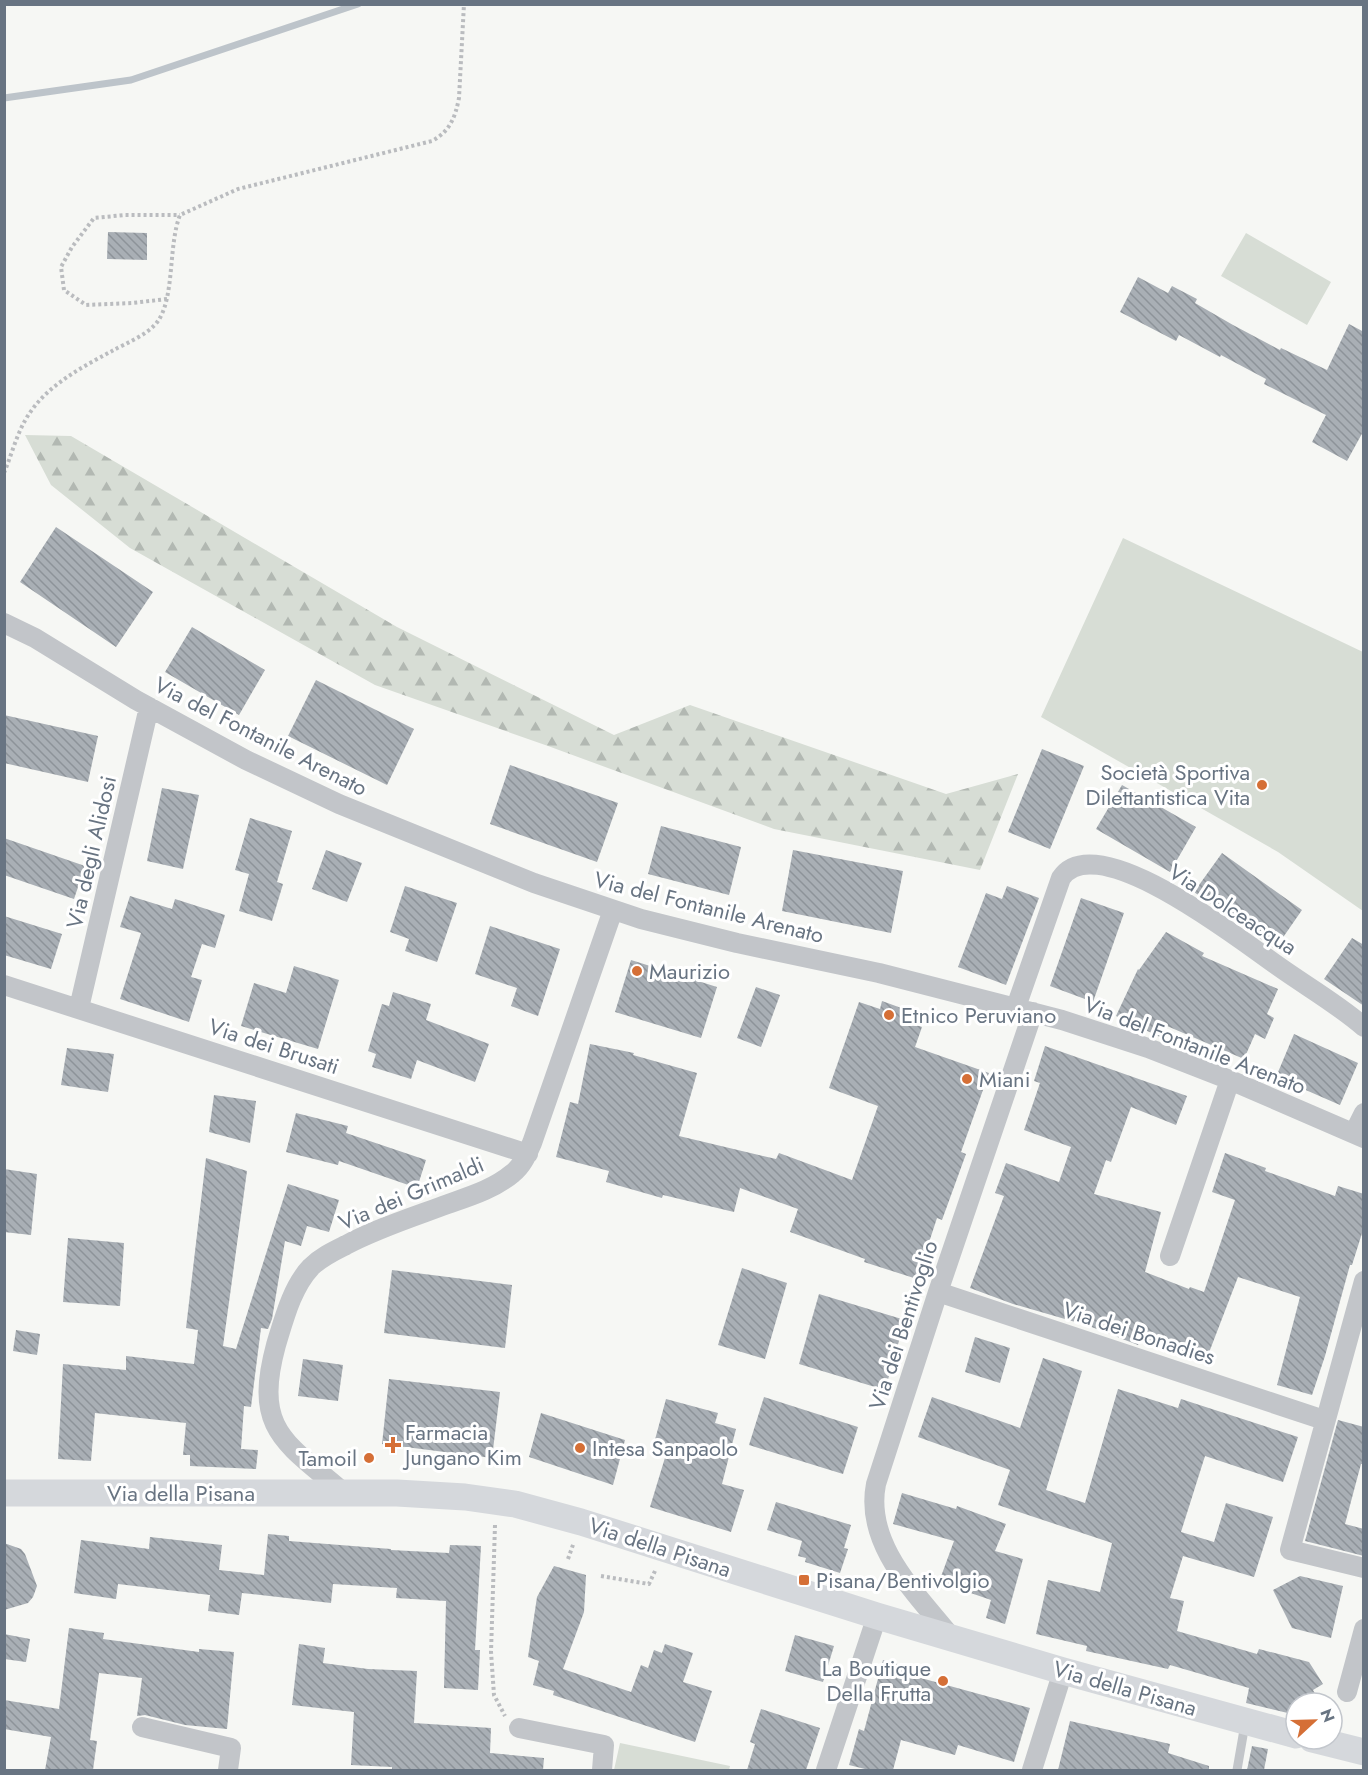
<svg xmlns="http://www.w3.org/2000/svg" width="1368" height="1775" font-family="Jost,sans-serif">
<defs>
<pattern id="forest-firs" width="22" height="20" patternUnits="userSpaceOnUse" patternTransform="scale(1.5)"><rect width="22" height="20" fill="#d7ddd5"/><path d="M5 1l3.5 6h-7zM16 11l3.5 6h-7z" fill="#b2b8b2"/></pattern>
<pattern id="building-back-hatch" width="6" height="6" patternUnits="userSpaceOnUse" patternTransform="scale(1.5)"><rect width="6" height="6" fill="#a9afb5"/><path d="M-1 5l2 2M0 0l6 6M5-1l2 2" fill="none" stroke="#8d9399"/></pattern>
</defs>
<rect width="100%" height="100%" fill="#f6f7f4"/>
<path fill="url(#forest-firs)" d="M25 435 71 436 397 627 614 735 690 705 946 794 1018 774 980 870 774 829 548 746 375 685 130 548 51 485Z"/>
<path fill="#d7ddd5" d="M1246 233 1331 282 1307 325 1221 276Z
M1123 538 1363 652V911L1278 852 1041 717Z
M620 1743 730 1766 729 1770H614Z"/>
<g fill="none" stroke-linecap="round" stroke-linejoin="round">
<path stroke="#bdc4ca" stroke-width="7" d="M4 98 131 80 358 4"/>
</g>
<path fill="url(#building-back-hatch)" d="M108 232 147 233V260L107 259Z
M1138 277 1168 293 1172 286 1197 299 1195 303 1233 325 1280 350 1281 348 1327 370 1349 324 1364 332V430L1347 461 1312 442 1326 415 1264 384 1266 379 1221 355 1220 357 1179 335 1176 341 1120 312Z
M56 527 153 592 116 647 20 582Z
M192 627 265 670 239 715 165 672Z
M316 680 414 729 387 785 288 736Z
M4 715 98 736 88 782 4 763Z
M1042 749 1084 766 1050 849 1008 832Z
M510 765 618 803 597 862 490 824Z
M1122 785 1196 827 1170 872 1096 829Z
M162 788 199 795 183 869 147 861Z
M250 818 292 831 277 882 283 884 272 921 239 911 249 874 235 870Z
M661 826 741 847 729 895 648 874Z
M4 838 85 866 74 899 4 875Z
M326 850 362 863 347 902 312 889Z
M793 850 903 871 891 933 782 911Z
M1222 853 1302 910 1275 949 1194 892Z
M405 886 457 903 437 962 405 951 409 939 390 932Z
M1007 886 1039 898 1006 985 958 967 986 893 1002 899Z
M130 896 172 909 175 899 225 915 215 948 202 944 191 977 202 980 189 1022 120 999 141 933 120 927Z
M1081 898 1124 913 1093 1002 1050 986Z
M4 916 62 934 51 969 4 955Z
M490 926 560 949 538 1016 511 1006 517 988 475 974Z
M1166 932 1204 953 1202 956 1278 989 1267 1014 1274 1018 1265 1039 1255 1034 1244 1059 1167 1026 1162 1038 1116 1016 1138 969 1139 970Z
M1352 938 1364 945V1006L1324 979Z
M631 960 717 987 701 1038 615 1012Z
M294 966 339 980 318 1049 241 1026 254 983 286 993Z
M756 987 780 995 761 1047 737 1038Z
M393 992 431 1004 426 1020 489 1044 475 1082 417 1060 411 1079 372 1067 376 1054 368 1051 382 1004 389 1006Z
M882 1001 904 1009 901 1019 922 1027 915 1047 989 1073 961 1152 966 1154 942 1220 937 1218 917 1279 864 1262 865 1259 790 1232 798 1209 740 1188 734 1212 663 1195 662 1198 606 1182 609 1171 556 1157 570 1102 578 1104 590 1044 634 1053 633 1055 697 1073 679 1136 776 1159 779 1153 852 1180 878 1106 829 1088 859 1002 880 1009Z
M1294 1034 1358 1063 1340 1105 1276 1077Z
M1045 1046 1187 1096 1176 1125 1131 1107 1111 1162 1106 1160 1094 1194 1161 1212 1145 1272 1189 1289 1190 1287 1204 1292 1235 1200 1212 1192 1225 1153 1266 1168 1265 1171 1335 1196 1338 1186 1364 1194V1227L1352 1265H1350L1325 1356 1312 1395 1277 1385 1300 1297 1238 1277 1205 1363 1141 1337 1138 1345 1089 1326 1013 1304 970 1288 1004 1196 995 1193 1006 1163 1059 1182 1071 1147 1024 1130 1040 1083 1034 1081Z
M67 1048 114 1054 108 1092 61 1085Z
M214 1095 256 1101 250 1143 209 1132Z
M296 1113 348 1126 346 1133 426 1160 417 1188 339 1161 338 1165 286 1152Z
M206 1158 247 1171 223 1346 236 1349 288 1184 339 1200 329 1232 307 1226 301 1246 285 1241 272 1319 268 1329 261 1328 251 1407 244 1406 241 1449 258 1450 256 1469 190 1466V1455H183L186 1423 95 1413 91 1461 58 1459 63 1364 126 1370V1356L194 1364 198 1330 186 1328Z
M4 1169 37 1174 31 1235 4 1232Z
M68 1238 124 1243 120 1306 63 1302Z
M742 1268 787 1283 765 1359 718 1345Z
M392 1270 512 1285 505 1348 384 1333Z
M819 1294 905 1320 885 1390 799 1364Z
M16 1330 40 1334 37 1355 13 1351Z
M975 1337 1010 1348 1000 1383 965 1372Z
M1043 1358 1082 1371 1046 1490 1085 1503 1118 1389 1178 1408 1181 1399 1298 1437 1283 1482 1205 1456 1181 1532 1214 1542 1226 1503 1273 1517 1254 1577 1183 1556 1170 1598 1184 1601 1177 1631 1257 1654 1259 1649 1309 1662 1323 1684 1313 1690 1320 1703H1296V1715L1246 1703 1249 1688 1170 1665 1168 1669 1086 1651 1087 1646 1036 1634 1048 1580 1100 1592 1112 1543 998 1505 1010 1470 918 1437 932 1397 1020 1428Z
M303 1359 343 1365 338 1401 298 1396Z
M389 1379 500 1392 492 1458 382 1444Z
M764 1397 858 1427 843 1474 749 1445Z
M666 1399 718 1413 715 1423 736 1429 722 1484 744 1490 731 1532 650 1507 667 1451 653 1447Z
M541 1413 625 1440 613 1485 529 1457Z
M1338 1420 1364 1427V1464H1361L1345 1524 1364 1529V1556L1305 1541Z
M902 1493 956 1509 957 1506 1006 1524 995 1551 1023 1559 1005 1624 986 1618 991 1600 939 1582 954 1541 893 1524Z
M776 1502 851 1525 844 1548 848 1549 840 1573 805 1562 806 1558 798 1556 802 1541 767 1530Z
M268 1534 289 1536V1541L391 1549V1550L449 1553 450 1545 481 1546 475 1650H480L478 1690 444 1688 446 1601 396 1598 397 1588 333 1584 331 1603 242 1593 239 1615 208 1611 210 1595 118 1584 116 1599 74 1593 81 1540 149 1549 150 1537 222 1545 219 1570 264 1575Z
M4 1543 21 1549 25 1554 37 1586 33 1597 28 1603 4 1610Z
M554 1566 586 1575 584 1612 563 1669 631 1692 641 1665 648 1668 654 1650 662 1653 665 1644 693 1653 683 1682 712 1691 695 1742 553 1695 554 1691 533 1685 539 1661 528 1657 537 1597Z
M1300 1576 1343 1586 1331 1638 1292 1628 1273 1590Z
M69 1628 104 1633 103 1639 199 1652V1649L234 1652 227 1729 185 1725 145 1715 137 1716 142 1678 99 1673 90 1740 97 1741 93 1770H45L51 1737 4 1729V1700L59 1709Z
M4 1634 30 1639 26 1662 4 1659Z
M795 1635 834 1646 823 1682 785 1671Z
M299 1644 325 1648 323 1663 368 1669 417 1671 414 1723 491 1728 490 1753 544 1758 543 1770H392V1767L351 1765 354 1712 292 1705Z
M883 1660 912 1668 910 1675 1030 1708 1014 1762 958 1745 955 1755 901 1740 893 1770H869L849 1765 859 1729 864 1731Z
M761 1709 820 1728 806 1770H747L755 1744 750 1742Z
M1070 1721 1170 1744 1168 1753 1209 1766V1770H1058Z
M1252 1746 1268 1749 1264 1770H1247Z"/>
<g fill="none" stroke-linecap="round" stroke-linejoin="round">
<path stroke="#babcbf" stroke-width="4" stroke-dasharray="3 3" stroke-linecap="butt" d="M167 299 132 303 86 305 64 290 61 267 72 247 94 218 125 215H180
M4 473C12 454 17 432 29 414 48 385 82 367 112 351 126 343 148 335 158 321 175 296 168 246 180 215L238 189 432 141C450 131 455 118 459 98L464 4
M495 1525 491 1652 494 1695 505 1716
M568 1559 574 1542
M601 1576 649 1584 655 1571"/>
<path stroke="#c2c5c9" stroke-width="9" d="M1237 1770 1245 1724"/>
<path stroke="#c2c5c9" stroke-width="20" d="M4 623 35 638 136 700 246 760 339 804 534 883 641 919 737 943 879 973 1062 1020 1148 1048 1230 1080 1364 1138
M4 985 528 1154
M1016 1007 1061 878C1096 825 1243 942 1278 966 1306 986 1339 1005 1364 1027
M79 1008 149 707
M1354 1133 1364 1113
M1170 1256 1230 1080
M1364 1281 1290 1550 1364 1568
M938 1292 1324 1420
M343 1492C285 1442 253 1430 276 1345 284 1319 292 1287 311 1267 321 1257 334 1251 346 1245 378 1228 413 1217 448 1204 471 1196 494 1189 513 1173 523 1165 527 1154 532 1143L613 910
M952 1638C917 1594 864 1545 876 1484L938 1292 1033 1012
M1347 1692 1364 1629
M142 1727 231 1748 228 1770
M519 1728 604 1745 602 1770
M826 1770 877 1616
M1032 1770 1063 1671"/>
<path stroke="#d5d8dc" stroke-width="27" d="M4 1493H397L465 1497 515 1504 581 1522 877 1616 1063 1671 1296 1735
M1312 1739 1364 1752"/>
</g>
<g fill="#d56f36" stroke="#fff" stroke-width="2">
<circle cx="1262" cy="785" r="6"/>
<circle cx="637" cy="971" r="6"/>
<circle cx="889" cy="1015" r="6"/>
<circle cx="967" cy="1079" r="6"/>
<path d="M390 1436h6v6h6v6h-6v6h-6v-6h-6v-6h6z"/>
<circle cx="580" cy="1448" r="6"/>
<circle cx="369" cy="1458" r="6"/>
<rect x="798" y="1574" width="12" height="12" rx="3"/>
<circle cx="943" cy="1681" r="6"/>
</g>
<g text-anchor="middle" stroke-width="6" stroke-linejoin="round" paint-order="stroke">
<g font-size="22" fill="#687482" stroke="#fff">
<text transform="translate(261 736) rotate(27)" y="8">Via del Fontanile Arenato</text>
<text transform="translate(91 852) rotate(-77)" y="8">Via degli Alidosi</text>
<text transform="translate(709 907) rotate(14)" y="8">Via del Fontanile Arenato</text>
<text transform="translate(1233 909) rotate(33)" y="8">Via Dolceacqua</text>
<text transform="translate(1195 1045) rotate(21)" y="8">Via del Fontanile Arenato</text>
<text transform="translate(274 1046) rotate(18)" y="8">Via dei Brusati</text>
<text transform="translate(411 1193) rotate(-23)" y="8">Via dei Grimaldi</text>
<text transform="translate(903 1325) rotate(-72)" y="8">Via dei Bentivoglio</text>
<text transform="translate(1139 1333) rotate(18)" y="8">Via dei Bonadies</text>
<text x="181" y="1501">Via della Pisana</text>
<text transform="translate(660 1547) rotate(18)" y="8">Via della Pisana</text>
<text transform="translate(1125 1688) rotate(16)" y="8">Via della Pisana</text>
</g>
<g font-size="22" fill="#687482" stroke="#fff" text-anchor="start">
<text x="1250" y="780" text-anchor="end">Società Sportiva<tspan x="1250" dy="25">Dilettantistica Vita</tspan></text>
<text x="649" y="979">Maurizio</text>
<text x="901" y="1023">Etnico Peruviano</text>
<text x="979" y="1087">Miani</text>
<text x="405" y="1440">Farmacia<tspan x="405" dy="25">Jungano Kim</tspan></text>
<text x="592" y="1456">Intesa Sanpaolo</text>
<text x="357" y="1466" text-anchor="end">Tamoil</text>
<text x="816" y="1588">Pisana/Bentivolgio</text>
<text x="931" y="1676" text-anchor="end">La Boutique<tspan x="931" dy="25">Della Frutta</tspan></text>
</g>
</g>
<rect width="1368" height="1775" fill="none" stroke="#687482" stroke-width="12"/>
<g transform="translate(1314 1721) rotate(68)"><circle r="28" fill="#ffffff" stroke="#c3c7cd" stroke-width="1.5"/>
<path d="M0-4.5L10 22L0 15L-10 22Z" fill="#d56f36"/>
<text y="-9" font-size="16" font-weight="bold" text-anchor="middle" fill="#687482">N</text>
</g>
</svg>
